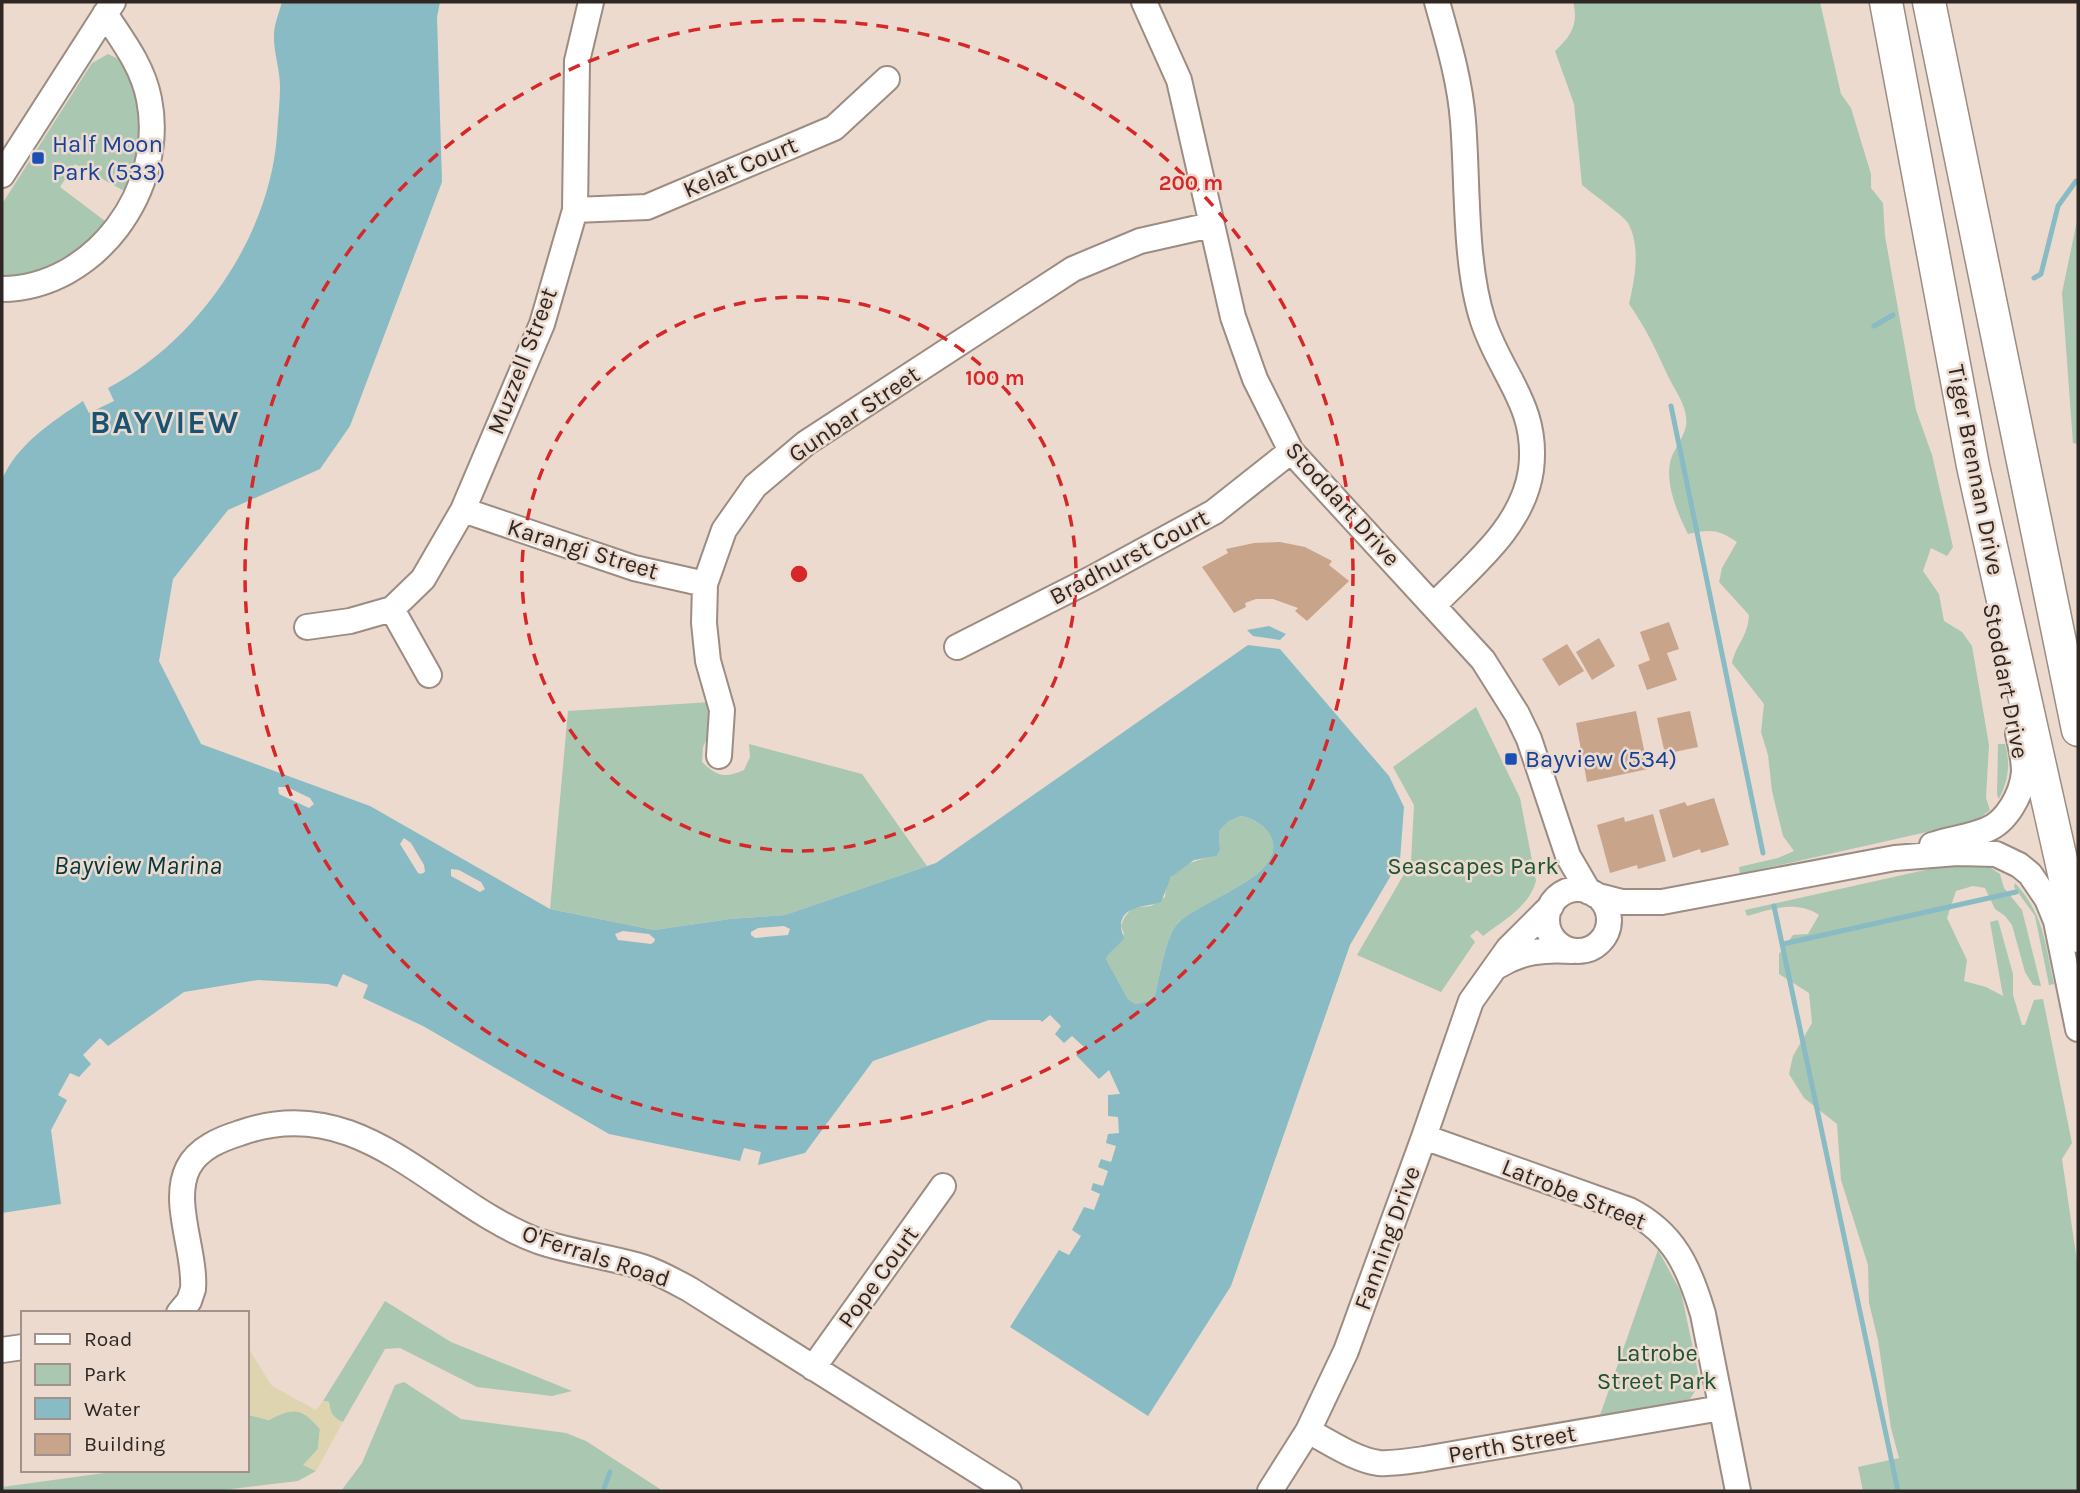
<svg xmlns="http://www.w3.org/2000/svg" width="2080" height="1493" font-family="Karla,sans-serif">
<rect width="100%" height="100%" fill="#ecdace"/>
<path fill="#aac7b2" d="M1573 2H1820L1841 94 1851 108 1871 174V188L1883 203 1885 236 1916 410 1932 455 1953 547 1947 556 1931 548 1923 571 1939 594 1944 621 1962 632 1972 646 1989 745 1986 798 1990 810 1976 821 1740 874 1739 867 1778 858 1794 851 1783 836 1772 791 1768 755 1761 732 1764 704 1732 663C1736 644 1748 637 1749 615L1719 582 1722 568 1737 542C1718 529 1711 529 1688 534 1677 512 1663 480 1672 456 1676 447 1684 436 1686 426 1689 408 1675 391 1668 376 1655 348 1647 330 1629 304 1635 278 1641 247 1628 223 1624 216 1590 192 1582 185L1574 104 1555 51C1571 36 1579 24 1573 2Z
M108 54 127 63 130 68 143 131 128 193 75 164 60 187 109 224 96 238 46 270 2 281V204L92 63Z
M2078 216V444L2073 443 2062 293Z
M711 702 712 728 703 747 702 762C717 776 724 779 744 770L750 757 749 744 862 774 927 866 785 915 730 919 654 930 550 909 568 711Z
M1476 707 1520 798 1536 881C1529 907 1504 920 1483 936L1477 930 1470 936 1475 942 1441 992 1357 955 1411 862 1414 805 1393 767Z
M1998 744H2005C2011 764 2008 781 1999 799L1997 795Z
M1241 816C1253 818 1266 826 1271 837 1289 878 1193 901 1175 927 1166 939 1159 978 1155 995L1149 1001 1135 1004 1128 999 1106 959C1110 949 1118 948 1124 934L1121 926 1124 918 1132 908 1151 906 1165 897C1166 868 1193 860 1217 856L1220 850 1219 831 1229 821Z
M1985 864 2000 874 2004 888 2022 910 2041 986 2033 985 2025 972 2012 925 2005 916 1995 909 1985 888 1973 886 1956 891 1947 918 1967 960 1964 981 1986 987 2003 996 1990 922 1998 920 2013 974V995L2022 1025H2025L2034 1000 2043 999 2072 1143 2062 1159 2078 1268V1491H1863L1858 1467 1899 1458 1891 1428 1878 1340 1869 1303 1868 1265 1841 1180 1837 1124 1804 1098 1789 1074 1793 1056 1812 1023 1809 993 1779 974V954L1793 935 1808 934 1819 915C1796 900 1771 909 1747 916L1745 910 1943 866Z
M2015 883C2044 914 2045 944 2054 984L2049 985 2035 916 2014 887Z
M1658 1250 1681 1292 1698 1372 1697 1388 1690 1399 1599 1418Z
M385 1301 451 1342 572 1391 552 1396 477 1387 400 1348 385 1349 343 1422C333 1418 330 1413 329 1402L323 1401Z
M404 1382 461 1419 566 1433 586 1441 663 1491H341L362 1463 395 1385Z
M295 1410 308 1416 320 1429 318 1449 304 1465 316 1471 298 1481 216 1491H2V1487L126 1470H247V1418L249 1415 269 1420 286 1411Z"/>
<path fill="#ded5b0" d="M247 1346 272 1386 316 1410 323 1401 329 1402C330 1413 333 1418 343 1422L316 1471 303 1465 318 1449 320 1429C302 1408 294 1407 269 1420L249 1415 247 1418Z"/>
<path fill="#88bbc4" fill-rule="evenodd" d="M282 2H440L437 17 442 182 350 426 320 469 228 510 173 579 159 661 201 744 370 806 550 909 654 930 730 919 785 915 936 863 1248 645 1280 649 1389 776 1404 807 1400 860 1350 945 1231 1286 1148 1416 1010 1327 1059 1250 1069 1255 1081 1236 1072 1230 1084 1207 1094 1210 1100 1194 1091 1190 1093 1183 1103 1186 1108 1171 1098 1167 1101 1159 1111 1162 1116 1146 1106 1143 1108 1134 1119 1133 1118 1117 1108 1116V1095L1120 1094 1109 1070 1099 1079 1076 1055 1084 1047 1072 1036 1064 1043 1055 1034 1061 1026 1050 1015 1042 1022 1040 1020H989L873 1061 805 1153 758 1165 761 1152 744 1148 740 1161 609 1134 423 1026 363 998 368 985 343 974 337 987 328 984 258 980 184 992 108 1046 100 1038 83 1055 91 1064 79 1077 70 1073 58 1095 67 1100 51 1130 61 1204 2 1213V480C16 445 52 422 83 401L89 413 114 401 108 388C198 341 270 236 277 135 278 119 280 102 280 86 280 69 273 51 274 33 275 23 279 12 282 2ZM1241 816C1253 818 1266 826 1271 837 1289 878 1193 901 1175 927 1166 939 1159 978 1155 995L1149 1001 1135 1004 1128 999 1106 959C1110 950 1119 946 1124 938 1123 934 1121 931 1121 927 1120 905 1148 907 1161 902L1171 877 1194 860 1217 856 1220 850 1219 831 1229 821Z
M1269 626 1286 634 1280 640 1253 636 1247 630Z"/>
<path fill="#ecdace" d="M278 787H287L310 798 314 804 309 808 279 794Z
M404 838 411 843 424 865 425 872 421 874 418 873 400 844Z
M451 869 459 870 481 882 485 889 480 892 451 876Z
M784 926 790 929 788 935 755 938 751 935V932L758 928Z
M623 931 649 934 655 939 654 942 651 944 618 940 615 934Z"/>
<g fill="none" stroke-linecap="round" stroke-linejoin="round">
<path stroke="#88bbc4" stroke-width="5" d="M2034 278 2041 274 2058 206 2076 181 2078 182
M1874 326 1893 315
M1671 406 1763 853
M1774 906 1898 1491
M1783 944 2016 892
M603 1491 610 1472"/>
</g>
<path fill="#c8a48b" d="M1280 542 1305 547 1332 561 1329 565 1349 581 1307 621 1295 611 1298 608 1273 599H1256L1245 603 1246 607 1234 613 1202 567 1228 553 1226 549 1254 543Z
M1669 622 1679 649 1667 653 1677 680 1647 690 1638 665 1650 660 1640 632Z
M1599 638 1615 666 1592 680 1576 652Z
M1567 644 1584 671 1559 686 1542 659Z
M1636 711 1648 769 1587 782 1576 723Z
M1690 711 1698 747 1665 754 1657 718Z
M1714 798 1729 845 1701 853 1700 849 1673 858 1659 810 1685 802 1687 806Z
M1653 814 1666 861 1638 869 1637 865 1610 873 1597 825 1624 817 1625 822Z"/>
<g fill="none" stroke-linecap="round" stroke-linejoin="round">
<g stroke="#9c8c81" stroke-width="28">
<path id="minor" d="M1144 2 1179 80 1233 317 1255 379 1291 451 1483 660 1517 714 1529 739 1568 856 1589 892
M2 175 113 2
M575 210 647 207 834 128 887 79
M2 289C96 288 167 188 149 99 143 67 123 41 105 14
M463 510 634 568 705 584
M1434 605C1472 566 1523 527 1531 470 1539 406 1501 376 1483 321 1464 263 1468 183 1463 121 1460 81 1448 41 1437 2
M392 609 429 675
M307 627 350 621 392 609 423 579 463 510 542 324 575 210 577 61 591 2
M957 647 1091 579 1214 512 1291 451
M719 756 722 710 708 661 704 623 705 584 724 530 755 486 806 443 1073 269 1140 241 1211 225
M1932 845C1950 839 1969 837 1986 830 2007 822 2022 794 2024 772 2024 759 2021 746 2018 734
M1547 920a31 31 0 1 1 62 0a31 31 0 1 1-62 0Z
M1595 895 1622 902H1662L1895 858 1957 853 1996 854 2019 865 2030 874 2047 899 2056 921 2078 1029
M1498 966C1522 951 1545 949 1573 951
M1424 1137 1629 1210C1674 1233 1689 1267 1703 1314L1738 1491
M179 1313 189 1301 193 1289C196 1252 171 1202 188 1168 198 1148 221 1139 240 1133 362 1089 436 1203 538 1241 570 1252 604 1256 636 1265 655 1270 672 1280 689 1289L1009 1491
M2 1350 23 1347
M813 1368 943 1186
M1308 1431C1330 1442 1355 1460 1379 1463 1394 1464 1410 1461 1424 1459L1721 1408
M1270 1491 1308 1431 1346 1351 1424 1137 1471 1001 1508 949 1551 906"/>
</g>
<g stroke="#9c8c81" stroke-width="35">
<path id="major" d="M1886 2 1973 466 2078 936
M1929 2 2078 730"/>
</g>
<use href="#minor" stroke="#fff" stroke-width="24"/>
<use href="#major" stroke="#fff" stroke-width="32"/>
</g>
<g fill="none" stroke="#d62828" stroke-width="3.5" stroke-dasharray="12 9">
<circle cx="799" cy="574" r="277"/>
<circle cx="799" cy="574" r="554"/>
</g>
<g fill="#1a4fb4" stroke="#ecdace" stroke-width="2.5">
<rect x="31" y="151" width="14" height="14" rx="3.5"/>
<rect x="1504" y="752" width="14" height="14" rx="3.5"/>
</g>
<g text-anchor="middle" stroke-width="5" stroke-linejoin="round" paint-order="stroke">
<g font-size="24" fill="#164399" stroke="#ecdace" text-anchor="start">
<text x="52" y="152">Half Moon<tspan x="52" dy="28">Park (533)</tspan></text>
<text x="1525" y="767">Bayview (534)</text>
</g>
<g font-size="24" fill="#2e2723" stroke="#ecdace">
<text transform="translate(740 167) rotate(-23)" y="8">Kelat Court</text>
<text transform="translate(522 361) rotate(-69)" y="8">Muzzell Street</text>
<text transform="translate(854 414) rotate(-34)" y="8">Gunbar Street</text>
<text transform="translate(1976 470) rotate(79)" y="8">Tiger Brennan Drive</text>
<text transform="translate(1343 504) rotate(48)" y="8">Stoddart Drive</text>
<text transform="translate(583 549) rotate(17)" y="8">Karangi Street</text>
<text transform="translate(1129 557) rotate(-28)" y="8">Bradhurst Court</text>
<text transform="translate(2006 681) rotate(79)" y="8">Stoddart Drive</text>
<text transform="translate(1574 1194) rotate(22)" y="8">Latrobe Street</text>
<text transform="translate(1387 1238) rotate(-70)" y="8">Fanning Drive</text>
<text transform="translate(596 1256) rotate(18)" y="8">O'Ferrals Road</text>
<text transform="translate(878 1277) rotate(-54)" y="8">Pope Court</text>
<text transform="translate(1512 1444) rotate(-10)" y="8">Perth Street</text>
</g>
<g font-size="24" fill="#1b5532" stroke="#ecdace">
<text x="1473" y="874">Seascapes Park</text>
<text x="1657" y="1361">Latrobe<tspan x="1657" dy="28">Street Park</tspan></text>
</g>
<g font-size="26" font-style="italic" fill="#03363d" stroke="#ecdace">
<text x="138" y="874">Bayview Marina</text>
</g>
<g font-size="32" font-weight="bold" letter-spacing="2" fill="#195374" stroke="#ecdace">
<text x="165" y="433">BAYVIEW</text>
</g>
</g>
<circle cx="799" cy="574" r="10" fill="#d62828" stroke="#ecdace" stroke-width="3.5"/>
<g font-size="21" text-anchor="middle" font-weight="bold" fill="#d62828" stroke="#ecdace" stroke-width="5" stroke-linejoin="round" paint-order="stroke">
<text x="1191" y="190">200 m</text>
<text x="995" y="385">100 m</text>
</g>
<rect width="2080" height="1493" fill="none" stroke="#2e2723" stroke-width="7"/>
<rect x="21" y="1311" width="228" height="161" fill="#ecdace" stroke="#a0928a" stroke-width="2"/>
<rect x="35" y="1334" width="35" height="10" fill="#ffffff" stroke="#a0928a" stroke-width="2"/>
<text x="84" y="1346" font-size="21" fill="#2e2723">Road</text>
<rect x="35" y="1364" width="35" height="21" fill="#aac7b2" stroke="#a0928a" stroke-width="2"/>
<text x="84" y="1381" font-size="21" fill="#2e2723">Park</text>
<rect x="35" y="1398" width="35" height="21" fill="#88bbc4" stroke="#a0928a" stroke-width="2"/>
<text x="84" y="1416" font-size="21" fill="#2e2723">Water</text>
<rect x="35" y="1434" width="35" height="21" fill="#c8a48b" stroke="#a0928a" stroke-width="2"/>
<text x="84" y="1451" font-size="21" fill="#2e2723">Building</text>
</svg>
